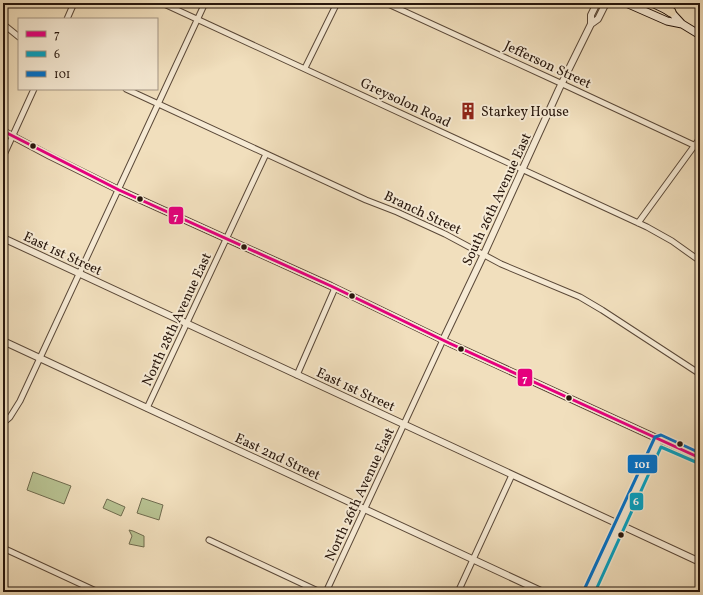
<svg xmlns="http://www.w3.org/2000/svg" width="703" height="595" font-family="Vollkorn,serif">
<rect width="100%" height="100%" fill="#f1dfbd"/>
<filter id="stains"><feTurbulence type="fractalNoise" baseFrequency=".005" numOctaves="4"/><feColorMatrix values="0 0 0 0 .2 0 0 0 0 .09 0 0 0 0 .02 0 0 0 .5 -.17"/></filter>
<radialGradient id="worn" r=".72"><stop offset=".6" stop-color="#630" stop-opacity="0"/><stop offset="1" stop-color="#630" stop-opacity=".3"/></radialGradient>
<path fill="#b8c292" stroke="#706c4f" d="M33 472 71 486 64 504 27 490Z
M142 498 163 505 159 520 137 513Z
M107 499 125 507 121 516 103 508Z
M129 530 133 531 144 536V547L129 544 132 536Z"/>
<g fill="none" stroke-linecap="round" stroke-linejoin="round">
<g stroke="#5a4838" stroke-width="7">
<path id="minor" d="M162 3 647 227 672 241 700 261
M386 3 556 81 700 148
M67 19 74 3
M3 24 19 37
M305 68 337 3
M126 89 366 200 397 212 445 234 501 264 580 297 602 310 700 374
M3 157 34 89
M638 223 700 138
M297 375 335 288
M147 408 266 154
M3 423 10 417 20 401 205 3
M209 540 320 592
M3 548 98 592
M326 592 443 340
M458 592 512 475"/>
</g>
<g stroke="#5a4838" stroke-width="8">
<path id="tertiary" d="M591 24 598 19 606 3
M3 131 50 156 119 190 331 286 449 343 700 458
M3 238 700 562
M443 340 483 256 559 89 591 24V15L597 3
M3 341 543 592
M589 592 659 440"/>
</g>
<g stroke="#27160c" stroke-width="9">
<path id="secondary" d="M626 3 667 21 682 24
M652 3 671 12 682 24 700 35"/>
</g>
<g stroke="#27160c" stroke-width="11">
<path id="motorway" d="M658 3 671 12"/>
</g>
<use href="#minor" stroke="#f6ead4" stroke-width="5"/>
<use href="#tertiary" stroke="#f6ead4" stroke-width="6"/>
<use href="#secondary" stroke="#f6ead4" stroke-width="7"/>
<use href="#motorway" stroke="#f1dfbd" stroke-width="9"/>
<g stroke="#f6ead4" stroke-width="6">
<path id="bus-1" d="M3 131 119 190 331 286 449 343 700 458"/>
</g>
<g stroke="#f6ead4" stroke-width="6">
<path id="bus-2" d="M595 592 661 447 698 463"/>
</g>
<g stroke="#f6ead4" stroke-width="6">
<path id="bus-3" d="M584 590 655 437 661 435 700 453"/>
</g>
<use href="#bus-1" stroke="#e5007d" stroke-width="3"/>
<use href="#bus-2" stroke="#02a2c4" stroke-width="3"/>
<use href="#bus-3" stroke="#0071ca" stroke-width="3"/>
</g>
<defs>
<g id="building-bare" transform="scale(1.38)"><path d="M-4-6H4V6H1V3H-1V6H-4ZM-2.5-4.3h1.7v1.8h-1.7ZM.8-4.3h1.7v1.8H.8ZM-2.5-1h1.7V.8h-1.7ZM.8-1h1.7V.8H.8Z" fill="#8f2418" stroke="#f6ead4" stroke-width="2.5" paint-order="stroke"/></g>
</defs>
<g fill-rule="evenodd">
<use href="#building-bare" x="468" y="111"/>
</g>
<g fill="#27160c" stroke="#f6ead4" stroke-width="1.5">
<circle cx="33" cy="146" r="3.5"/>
<circle cx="140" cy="199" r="3.5"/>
<circle cx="244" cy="247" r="3.5"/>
<circle cx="352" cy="296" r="3.5"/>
<circle cx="461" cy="349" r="3.5"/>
<circle cx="569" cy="398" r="3.5"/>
<circle cx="680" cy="444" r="3.5"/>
<circle cx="621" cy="535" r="3.5"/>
</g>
<g text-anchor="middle" stroke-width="4" stroke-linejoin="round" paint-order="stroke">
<g font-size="14" fill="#27160c" stroke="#f6ead4">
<text transform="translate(548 64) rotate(25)" y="5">Jefferson Street</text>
<text transform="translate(406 102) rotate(25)" y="5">Greysolon Road</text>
<text transform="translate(496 199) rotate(-65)" y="5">South 26th Avenue East</text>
<text transform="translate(423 212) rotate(25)" y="5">Branch Street</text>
<text transform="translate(63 253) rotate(25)" y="5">East 1st Street</text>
<text transform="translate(176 319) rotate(-65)" y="5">North 28th Avenue East</text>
<text transform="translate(356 389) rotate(25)" y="5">East 1st Street</text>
<text transform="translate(278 456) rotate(25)" y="5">East 2nd Street</text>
<text transform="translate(359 494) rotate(-65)" y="5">North 26th Avenue East</text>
</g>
<g font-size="14" fill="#27160c" stroke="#f6ead4" text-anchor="start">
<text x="481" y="116">Starkey House</text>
</g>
</g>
<g stroke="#f6ead4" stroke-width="1.5">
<rect x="168" y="206" width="16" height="19" rx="4" fill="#e5007d"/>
<rect x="517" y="368" width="16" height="19" rx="4" fill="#e5007d"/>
<rect x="627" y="454" width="31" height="20" rx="4" fill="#0071ca"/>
<rect x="629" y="492" width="15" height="19" rx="4" fill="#02a2c4"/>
</g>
<g font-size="11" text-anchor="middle" font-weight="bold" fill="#fff">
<text x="176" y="220">7</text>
<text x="525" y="382">7</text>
<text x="642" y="468">101</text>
<text x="636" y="505">6</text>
</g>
<rect width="703" height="595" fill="none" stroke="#f1dfbd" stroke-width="16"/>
<rect x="4" y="4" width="695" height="587" fill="none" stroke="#27160c" stroke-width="2"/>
<rect x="8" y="8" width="687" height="579" fill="none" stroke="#27160c"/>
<rect x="18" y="18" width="140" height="72" fill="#f6ead4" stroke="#a39584"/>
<rect x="26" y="31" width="20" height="6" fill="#e5007d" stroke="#a39584"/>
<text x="54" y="38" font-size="12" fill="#27160c">7</text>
<rect x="26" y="51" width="20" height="6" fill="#02a2c4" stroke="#a39584"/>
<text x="54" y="58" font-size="12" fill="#27160c">6</text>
<rect x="26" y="71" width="20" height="6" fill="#0071ca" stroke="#a39584"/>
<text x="54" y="78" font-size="12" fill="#27160c">101</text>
<rect width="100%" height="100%" filter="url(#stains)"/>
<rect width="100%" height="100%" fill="url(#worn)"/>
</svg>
